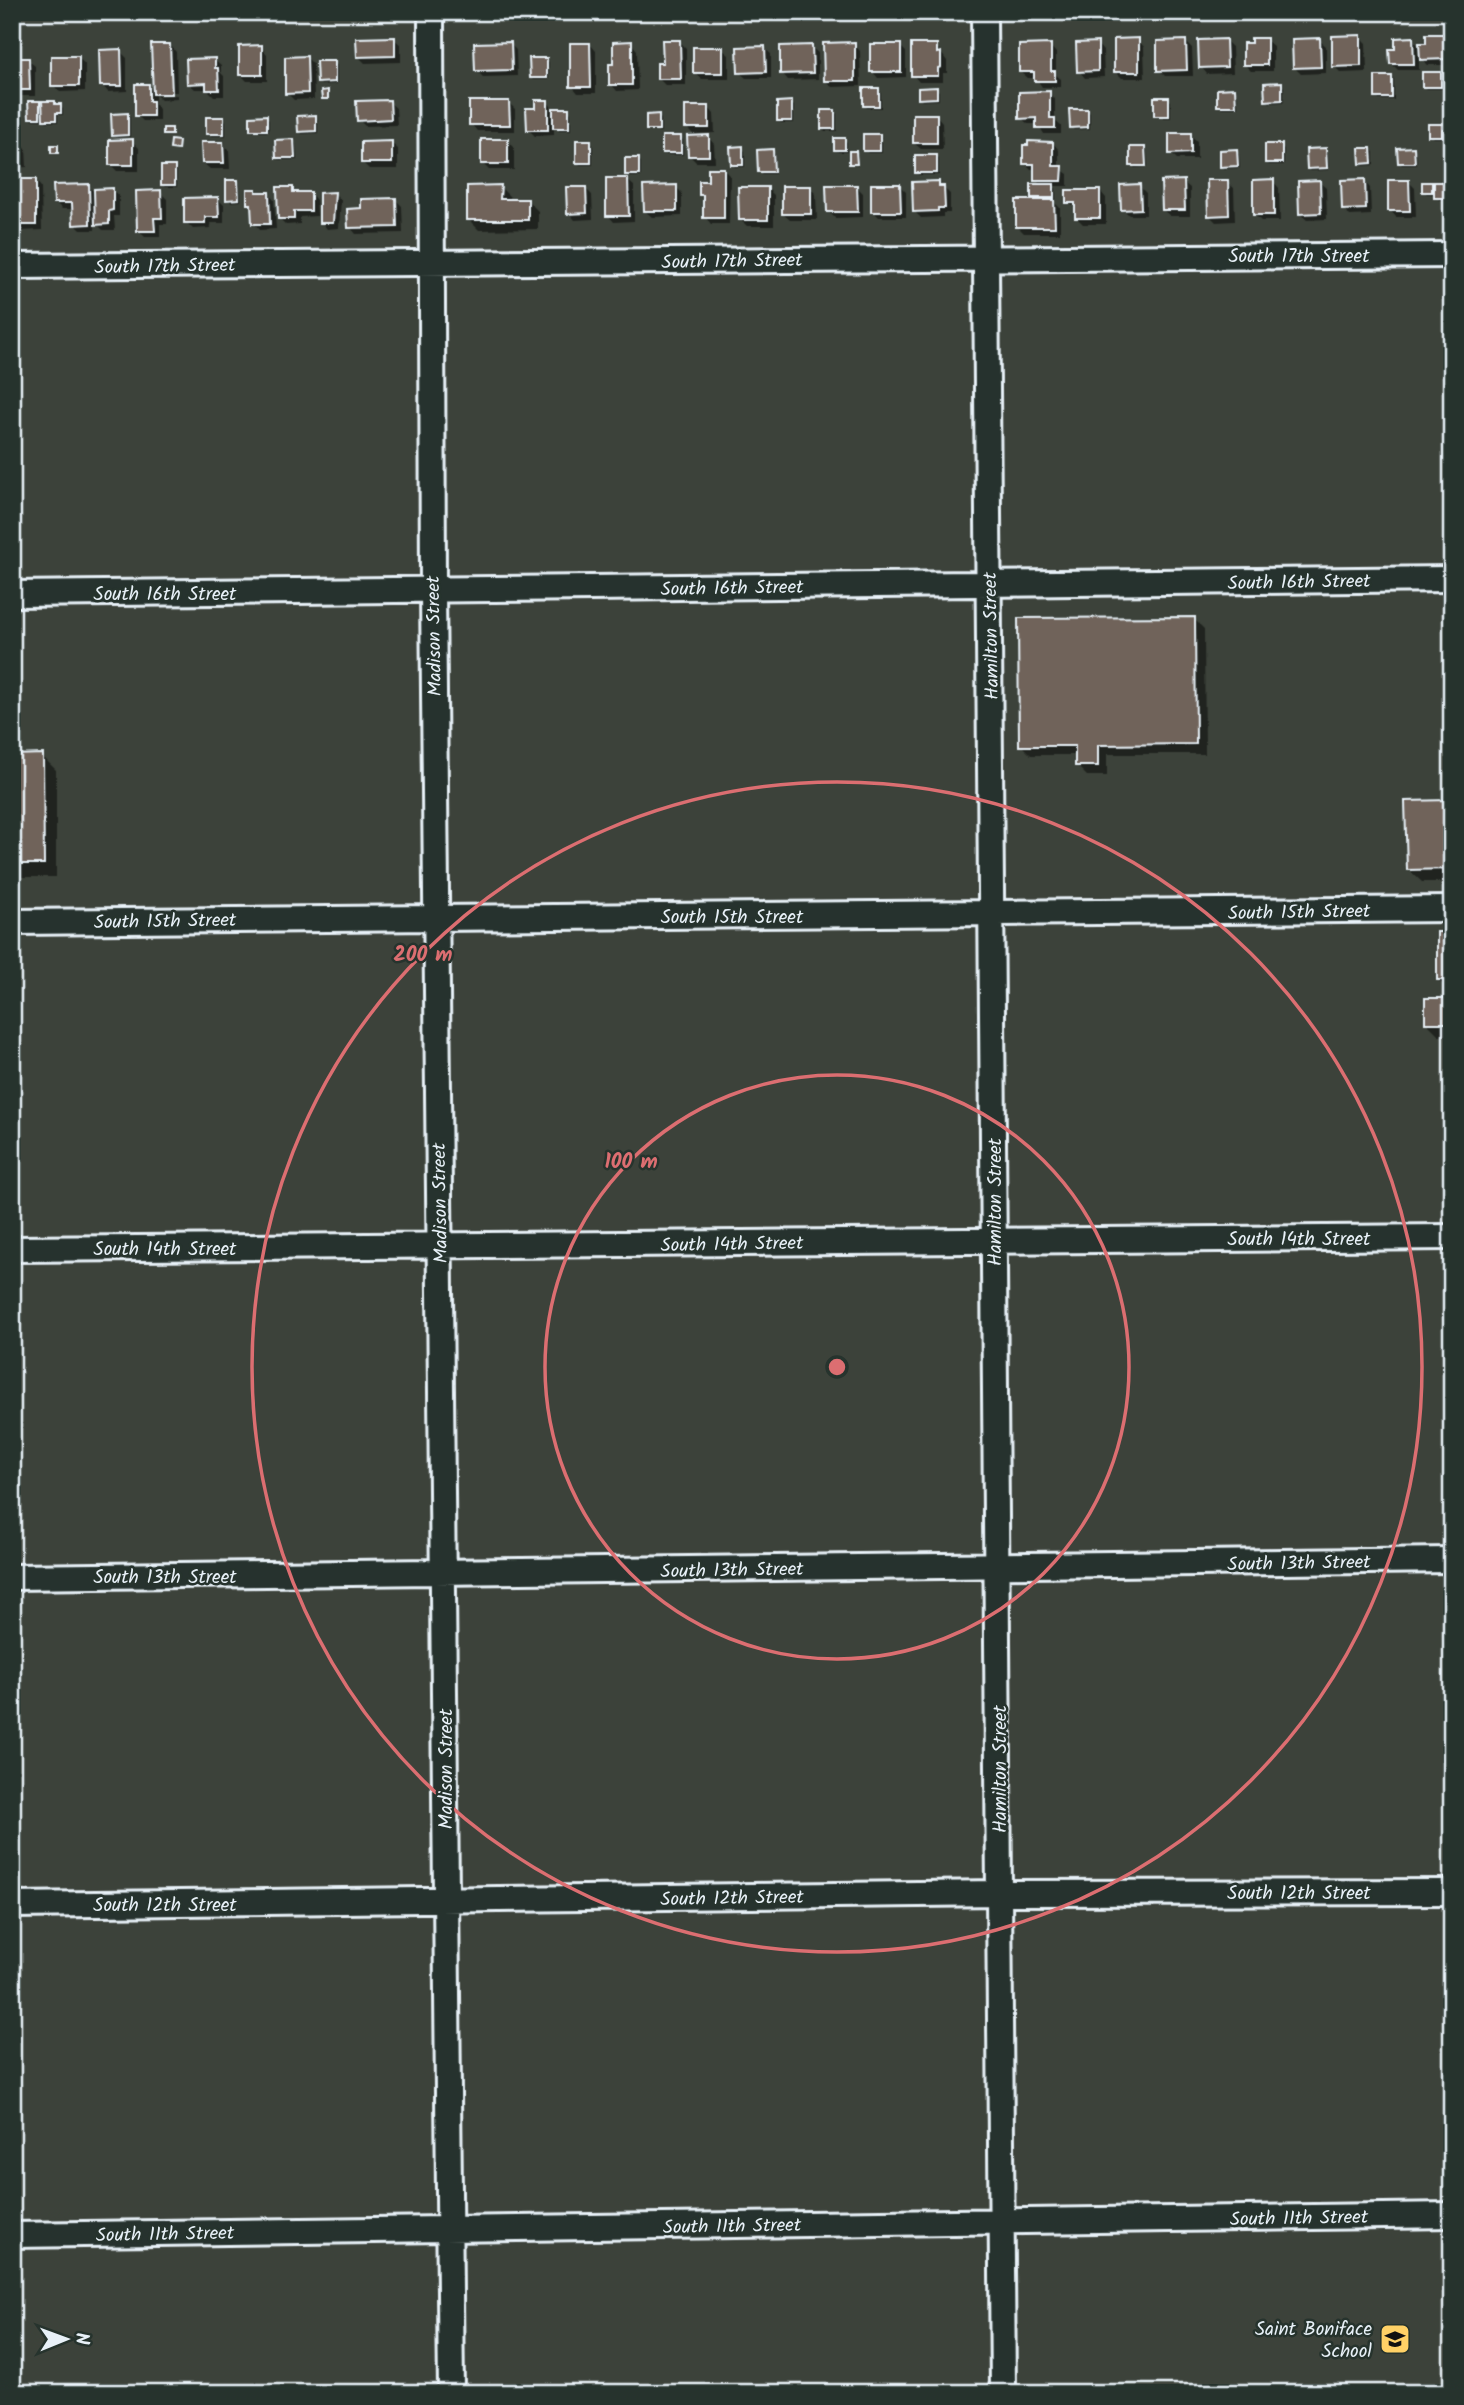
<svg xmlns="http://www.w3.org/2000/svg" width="1464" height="2405" font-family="Kalam,sans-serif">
<rect width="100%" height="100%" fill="#3c423a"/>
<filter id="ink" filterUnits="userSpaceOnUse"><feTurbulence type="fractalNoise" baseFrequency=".0143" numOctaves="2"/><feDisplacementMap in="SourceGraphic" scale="14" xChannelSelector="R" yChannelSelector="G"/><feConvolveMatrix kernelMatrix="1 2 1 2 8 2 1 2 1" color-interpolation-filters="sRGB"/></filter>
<g filter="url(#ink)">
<path fill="#0007" d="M1446 36 1452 41V65H1428L1419 56V70H1398L1392 64 1397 51 1412 39 1421 48Z
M1360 37 1366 43 1367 72 1341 73 1334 66Z
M394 39 401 45V62L365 63 358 56Z
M1138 40 1144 47 1145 78H1122L1116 72Z
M1266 40 1273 46V71H1251L1245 65Z
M1319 40 1326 46V73L1301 74 1294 67Z
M679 41 686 48V85H665L659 79Z
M1226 41 1232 47 1233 73 1207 74 1201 67Z
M1186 42 1192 48 1193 76H1165L1159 70Z
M631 43 637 50 638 90 617 91 611 84 615 66Z
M510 44 516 50 517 76 483 77 477 71Z
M590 44 596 51V93H578L572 86Z
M854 44 860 51 861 86 832 87 825 80Z
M1097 44 1103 51 1104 77 1085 78 1079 71Z
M170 45 176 52 177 92H158V96L177 95V99L161 100 155 94V105L159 109V121H143L137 115 148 86 155 92Z
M900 46 906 52V77L878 78 872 71Z
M936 46 947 61V73H943V82H919L913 75Z
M1050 46 1056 53V75L1061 79V87H1042L1036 78H1027L1020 72Z
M261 47 267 54V81H247L241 75Z
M811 47 818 53V79L788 80 782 73Z
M764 48 771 54V78H746L739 72Z
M722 49 729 55V79H702L695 73Z
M120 51 127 58V91L108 92 102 85Z
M78 58 85 64V91L60 92 53 85Z
M307 58 313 64 314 99 294 100 287 93Z
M546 59 549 62V80H534L532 78Z
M12 60H28L35 66V96H15L12 93Z
M214 60 221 66V73L224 76V96H214L207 89H195L188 83Z
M334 63 337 65V84L321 85 319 82Z
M1440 74 1443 76V89H1427L1424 86Z
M1391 77 1394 80V100H1379L1377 97Z
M1281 84 1284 87V102L1270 103 1267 100Z
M936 89 939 91V100L922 101 920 98Z
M878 90 881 93V108H867L865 105Z
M1235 90 1237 93 1238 108H1222L1219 105Z
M1049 93 1055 99V121L1061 126V134H1044L1038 124H1028L1021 118Z
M1168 99 1171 101V118H1159L1156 115Z
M547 101 554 110H568L571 113V130H558L554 127V135L535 136 528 129 537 110Z
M54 102 63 109V115H58V122H47L42 117V120H33L30 117 39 103 44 108Z
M389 102 396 108 397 125 365 126 359 120Z
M509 103 515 109V131H477L471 124Z
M791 103 794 106V123H781L779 121Z
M708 107 714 114 715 133 693 134 686 127Z
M1087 110 1090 113V129L1074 130 1071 127Z
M835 112 837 114V131H825L823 129Z
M127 115 130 117V137L117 138 114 135Z
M936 115 942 122 943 149H921L914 143Z
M658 116 661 119V132H651L648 129Z
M266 117 269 120V132H255L252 130Z
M315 117 318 120V133L302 134 300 131Z
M223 118 226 121V136H211L208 134Z
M1442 126 1444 128V138H1433L1430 135Z
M1190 135 1197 141V159H1177L1171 153Z
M879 136 882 138V153H868L865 150Z
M680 137 683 140V155H667L664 152Z
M708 137 714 144 715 162H696L690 156Z
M507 140 514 147V170H489L483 164Z
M844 140 847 142V152H838L836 149Z
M132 141 139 148V171H117L111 165Z
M294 141 296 144 297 160H280L277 158Z
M12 142H20L26 148 27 167 12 168Z
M590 142 593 145V165H580L578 162Z
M391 143 398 149V169H369L363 163Z
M1053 143 1059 150V168L1068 174V186H1054L1056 189V200H1052L1060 208V233H1024L1018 227 1038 202 1033 197 1042 186 1036 180V169H1031L1025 163Z
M223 144 229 150 230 169H210L203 163Z
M1281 146 1284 149V165H1269L1267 162Z
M742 148 745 151V167H735L732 164Z
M1145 149 1147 151 1148 167 1135 168 1132 165Z
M1371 149 1374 152V165L1364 166 1361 163Z
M1414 149 1416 152 1417 165H1402L1399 162Z
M1325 150 1328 153 1329 170 1311 171 1308 168Z
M772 151 775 154V174H762L759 171Z
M1236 151 1239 154 1240 168 1225 169 1222 166Z
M856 152 858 155V166L851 163Z
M936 156 939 159V175H919L916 173Z
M638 159 641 162V177H630L627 174Z
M174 168 177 170V187H165L163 185Z
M723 169 730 176 729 224H711L705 217V199L701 194Z
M35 180 41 187 42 230 20 231 14 224Z
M627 180 634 186V221L614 222 608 215Z
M238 181 240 184 241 201 231 202 228 199Z
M1273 181 1279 188 1280 221H1261L1255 215Z
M1364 181 1370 188 1371 215 1350 216 1344 209Z
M1183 182 1190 188V216H1170L1163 210Z
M1227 182 1234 188 1235 221 1216 222 1209 215Z
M1319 182 1326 188 1327 219 1307 220 1300 214Z
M1409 182 1415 188 1416 217H1396L1390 210Z
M938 183 950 194V213H943V217L921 218 914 211Z
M1452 183V200H1439L1436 194H1427L1424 192 1431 184 1436 189Z
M88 186 96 194 112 190 119 196V216H114L115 230H103L95 222V230H81L75 224 74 209H62L56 203Z
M900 186 906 192V217H879L873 211Z
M1139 186 1146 193V215H1129L1123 209Z
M500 187 510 197V201H528L538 211V229L479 230 469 220Z
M676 187 682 193V216L652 217 645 211Z
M857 187 863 193V217L835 218 829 212Z
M292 188 298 194 310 193 316 200 317 216 300 217V224L286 225 280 219Z
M767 188 774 195V226H747L740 219Z
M810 188 816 194 817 220H790L783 214Z
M586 189 592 195 593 219 575 220 569 213Z
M256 191 258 194 268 193 274 200 276 229 260 230 254 223 253 208 249 203Z
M1100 191 1106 198V224H1083L1077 218V209L1068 202Z
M160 192 167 199V224H160V237H145L139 231Z
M335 194 341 200 339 228 327 229 321 222Z
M218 199 224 205V223H210L211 228 193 229 186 222Z
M396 200 402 206 403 233 356 234 350 227 363 210Z
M1194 619 1204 629 1205 754H1107V776H1087L1077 766V755H1031L1021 745Z
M12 756H42L56 770V877H12Z
M1448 802 1452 806V882H1422L1408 869Z
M1452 934V993L1438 980Z
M1452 1000V1036H1440L1427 1023Z"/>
<path fill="#70645a" stroke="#e8f1f8" stroke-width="2" d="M1426 34H1447V59L1420 60 1419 43H1426Z
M1361 35V66L1332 67V36Z
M395 37V56L357 57 356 38Z
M1413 37 1414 64H1390L1389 49H1395V38Z
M1139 38V72H1114V39Z
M1251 38H1267V65H1243V43H1251Z
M1320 38 1321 67 1293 68 1292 39Z
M1226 39 1227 67 1199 68 1198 40Z
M662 40H680L681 79H657V63H663Z
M1186 40 1187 70 1157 71V41Z
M632 41V85H609V64H613V42Z
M511 42 512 70 475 71 474 43Z
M855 42V81H824L823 43Z
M1098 42V71L1077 72 1076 43Z
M570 43H590L591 87H570Z
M151 44H170L172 94H153Z
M870 44H901V72H870Z
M911 44H937V53L941 52V67L938 68V76H911Z
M1051 44V71H1055V81H1034V72H1019V45Z
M262 45V75H239V46Z
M812 45 813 73 780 74V46Z
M765 46 766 72 738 73 737 47Z
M693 47H723V73H693Z
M121 49 122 86H100L99 50Z
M51 56H79V86H51Z
M307 56 308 93 285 94V57Z
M12 58H29L30 90H12Z
M215 58V68H218L219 90H206V83L187 84 186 59Z
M529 58H547V78H530Z
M316 61H335V82L317 83Z
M1422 72H1441V87H1422Z
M1375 76H1392V98H1375Z
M1282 82V100L1265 101 1264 83Z
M135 84H149V101H153V116H135Z
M937 87V98L918 99V88Z
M863 88H879V106H863Z
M1235 88 1236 106H1217V89Z
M328 90V99H322L321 91Z
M1050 91V118H1055V128H1036V118L1019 119V92Z
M1154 97H1169V116H1154Z
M390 100 391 119 357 121 356 101Z
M535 100H548V130H527L526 108H535Z
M28 101H40V118H29Z
M42 101H55V104H61V113H56V120H43Z
M469 101H509L510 125H469Z
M792 101V121H777V102Z
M685 106H709V128H685Z
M553 108H569V128H553Z
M1069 109H1088V127L1070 128Z
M821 110H835V129H821Z
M128 113V135L112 136 111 114Z
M659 114V130H646V115Z
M913 114H937V143H913Z
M267 115V130H250V116Z
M316 115V131L298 132 297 116Z
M206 117H224V134H206Z
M1428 124H1442V136H1428Z
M163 128H172V135H163Z
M1169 133H1191V153L1169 154Z
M863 134H880V151H863Z
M709 135V156H688L687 136Z
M662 136H681V153H662Z
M834 138H845V150H834Z
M133 139V165H109V140Z
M294 139 295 158H276L275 140Z
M481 139H508V164H481Z
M12 140H21V162H12Z
M171 140 179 141 178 150 170 149Z
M576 140H591V163H576Z
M392 141V163H361V142Z
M1028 141 1053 142V166H1063L1062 181H1034V164H1023V145H1028Z
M201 142H223L224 163H202Z
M1265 144H1282V163H1265Z
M51 145H58V153H51Z
M743 146V165H731L730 147Z
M1130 147H1145L1146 166H1130Z
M1414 147 1415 163H1398L1397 148Z
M1326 148 1327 168 1307 169 1306 149Z
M1359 148H1371L1372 163 1360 164Z
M773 149 774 172H758L757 150Z
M1237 149 1238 166 1220 167V150Z
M849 151H856L857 164H849Z
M915 155H937V173H915Z
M625 158H639V175H625Z
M161 166H175V185H161Z
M708 168H724V218H703V195H699V181H708Z
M606 178H628L629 216H606Z
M12 179H36V225H12Z
M1274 179V215H1253V180Z
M1365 179 1366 209 1342 210 1341 180Z
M226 180H238L239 199 226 200Z
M1184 180 1185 210H1162L1161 181Z
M1207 180H1228L1229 215 1208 216Z
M1320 180 1321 213 1299 214 1298 181Z
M1388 180H1409L1410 211H1388Z
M939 181V186H944L945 208H938V211L913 212 912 182Z
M1422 182H1432V192H1422Z
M1434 182H1452V198H1434Z
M89 184 90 224 73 225 72 203H54L53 185Z
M871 184H900L901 212H871Z
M1031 184H1054V198H1031Z
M1140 184 1141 209 1121 210 1120 185Z
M501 185 500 199H528V220H467V186Z
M677 185V211H644L643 186Z
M826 185H857L858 212H827Z
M782 186H811V214H782Z
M277 187H293V192H311V211H294V219H278Z
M566 187H586L587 213 567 214Z
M738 187H768V220H739Z
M113 188V210L109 211V224L95 225 94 189Z
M247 189H256V192H269L270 224H252L251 204H247Z
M161 190 162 218H154L155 231H137L136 191Z
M1066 190H1100V218H1075V203H1066Z
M335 192 333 223H319V193Z
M218 197 219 217H205V223H184V198Z
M396 198 397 227 348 228 347 209 361 208V199Z
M1016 200H1054L1055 227H1016Z
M1195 617 1196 744 1098 745V766H1075V746H1019L1018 618Z
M43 754 44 864H12V755Z
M1449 800V828H1452V869L1407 870 1405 801Z
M1437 932H1452V980H1437Z
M1425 998H1452V1023H1425Z"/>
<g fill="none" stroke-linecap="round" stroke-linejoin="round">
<g stroke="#e8f1f8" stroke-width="30">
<path id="minor" d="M431 12 433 591 451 2393
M984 12 1003 2393
M12 266 1452 255
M12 594 1452 579
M12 922C492 915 972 915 1452 909
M12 1249 1452 1237
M12 1577 1452 1560
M12 1905 1000 1893 1452 1892
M12 2235 1452 2215"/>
</g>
<use href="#minor" stroke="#26332d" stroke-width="24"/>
</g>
</g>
<g fill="none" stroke="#dc6e71" stroke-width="3.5">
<circle cx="837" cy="1367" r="292"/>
<circle cx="837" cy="1367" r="585"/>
</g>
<defs>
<g id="school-square" transform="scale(1.575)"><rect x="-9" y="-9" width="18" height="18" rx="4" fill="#ffd166" stroke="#26332d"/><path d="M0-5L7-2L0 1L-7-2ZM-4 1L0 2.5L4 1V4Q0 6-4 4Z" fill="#111"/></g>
</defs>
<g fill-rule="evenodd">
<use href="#school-square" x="1395" y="2339"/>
</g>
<g text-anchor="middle" stroke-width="5" stroke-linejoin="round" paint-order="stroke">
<g font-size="19" fill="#e8f1f8" stroke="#26332d">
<text x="1299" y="262">South 17th Street</text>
<text transform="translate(732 260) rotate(-1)" y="7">South 17th Street</text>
<text transform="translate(165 265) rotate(-1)" y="7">South 17th Street</text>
<text transform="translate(1299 581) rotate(-1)" y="7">South 16th Street</text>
<text transform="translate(732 587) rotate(-1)" y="7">South 16th Street</text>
<text x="165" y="600">South 16th Street</text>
<text transform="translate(433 636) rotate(-91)" y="7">Madison Street</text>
<text transform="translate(990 636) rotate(-91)" y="7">Hamilton Street</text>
<text transform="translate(1299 911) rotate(-1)" y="7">South 15th Street</text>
<text x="732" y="923">South 15th Street</text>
<text transform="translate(165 920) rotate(-1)" y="7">South 15th Street</text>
<text transform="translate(994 1202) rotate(-90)" y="7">Hamilton Street</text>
<text transform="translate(439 1203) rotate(-91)" y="7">Madison Street</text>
<text x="1299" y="1245">South 14th Street</text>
<text transform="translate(732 1243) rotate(-1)" y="7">South 14th Street</text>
<text x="165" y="1255">South 14th Street</text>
<text transform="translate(1299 1562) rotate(-1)" y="7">South 13th Street</text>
<text transform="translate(732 1569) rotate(-1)" y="7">South 13th Street</text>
<text x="165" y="1583">South 13th Street</text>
<text transform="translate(445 1769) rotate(-90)" y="7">Madison Street</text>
<text transform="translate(999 1769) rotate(-90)" y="7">Hamilton Street</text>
<text x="1299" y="1899">South 12th Street</text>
<text transform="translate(732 1897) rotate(-1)" y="7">South 12th Street</text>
<text x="165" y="1911">South 12th Street</text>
<text transform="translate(1299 2217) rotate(-1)" y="7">South 11th Street</text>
<text transform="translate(732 2225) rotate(-1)" y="7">South 11th Street</text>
<text transform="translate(165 2233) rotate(-1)" y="7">South 11th Street</text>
</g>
<g font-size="19" fill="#e8f1f8" stroke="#26332d" text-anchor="end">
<text x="1372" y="2335">Saint Boniface<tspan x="1372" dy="22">School</tspan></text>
</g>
</g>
<circle cx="837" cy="1367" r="10" fill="#dc6e71" stroke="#26332d" stroke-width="3.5"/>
<g font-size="21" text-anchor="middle" font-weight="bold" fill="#dc6e71" stroke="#26332d" stroke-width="5" stroke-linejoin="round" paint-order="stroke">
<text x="423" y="961">200 m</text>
<text x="631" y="1168">100 m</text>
</g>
<rect width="1464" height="2405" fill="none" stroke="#26332d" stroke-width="42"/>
<rect x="21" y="21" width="1422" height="2363" fill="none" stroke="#e8f1f8" stroke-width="2.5" filter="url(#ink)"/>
<g transform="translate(66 2339) rotate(89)" stroke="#26332d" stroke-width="5" paint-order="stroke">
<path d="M0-5L12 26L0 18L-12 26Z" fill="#e8f1f8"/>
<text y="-10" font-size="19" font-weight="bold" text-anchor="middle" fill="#e8f1f8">N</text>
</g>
</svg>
